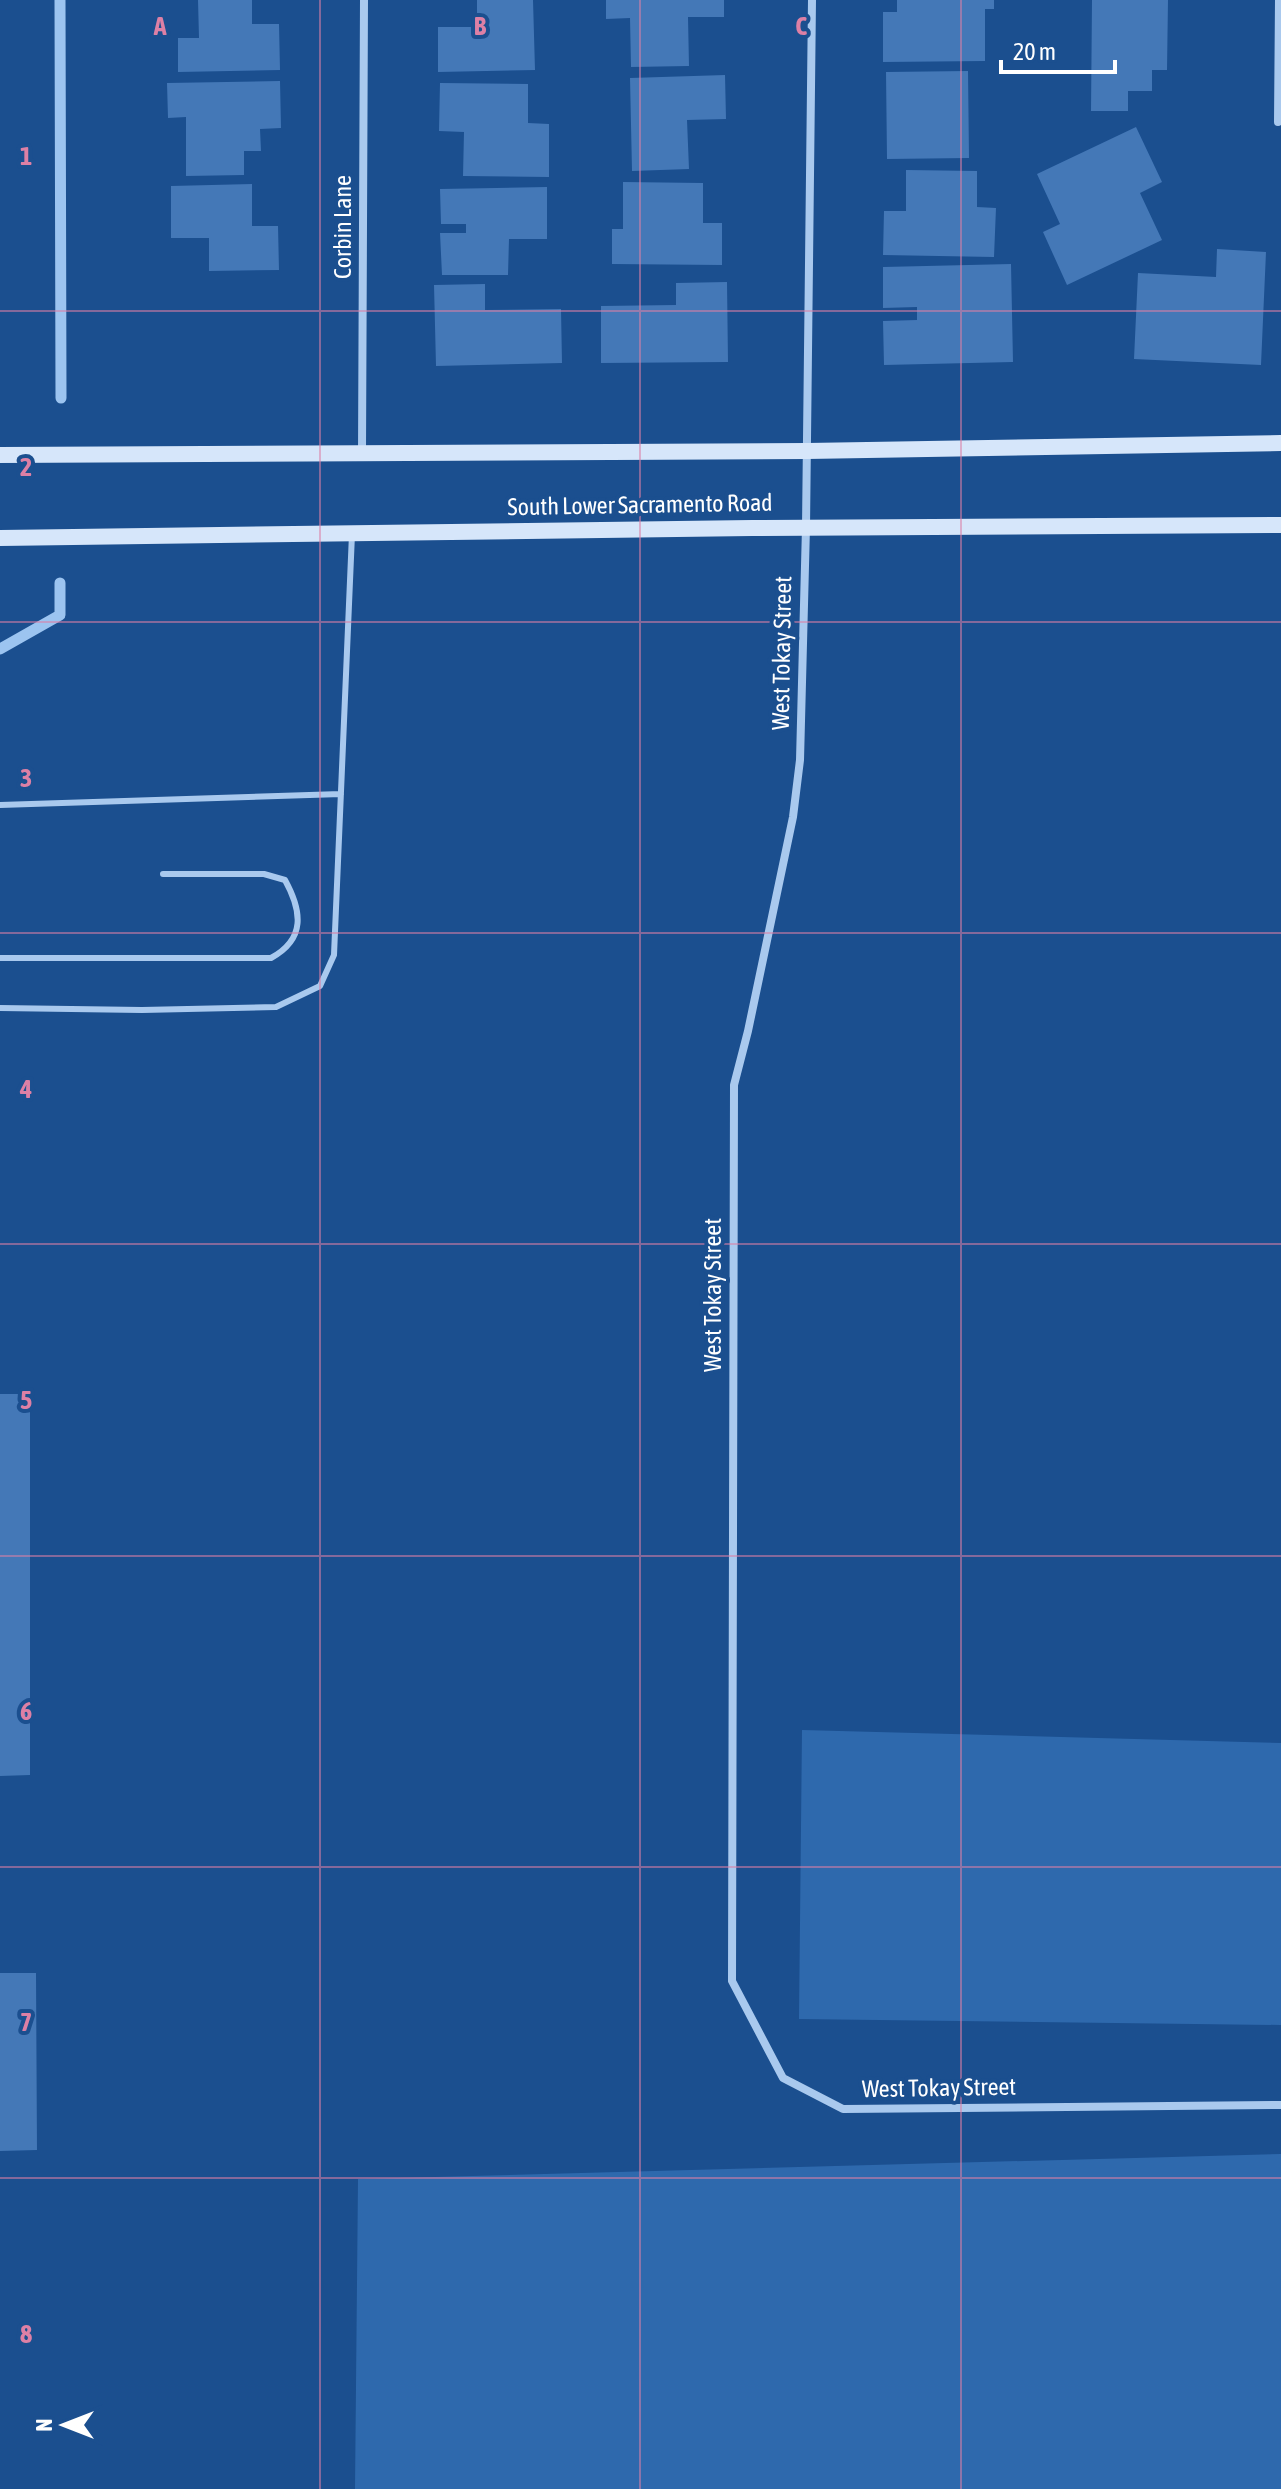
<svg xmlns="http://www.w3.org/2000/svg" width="1281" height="2489" font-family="'Asap Condensed',sans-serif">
<rect width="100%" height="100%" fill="#1b4f8f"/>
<path fill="#2e69ad" d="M802 1730 1281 1743V2025L799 2019Z
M1281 2154V2489H355L358 2179Z"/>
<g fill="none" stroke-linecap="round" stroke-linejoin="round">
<path stroke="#9cc4f0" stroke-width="11" d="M60 0 61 398
M0 649 60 615V583"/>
</g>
<path fill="#4478b7" d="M198 0H252V24H279L280 70 178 72V38H199Z
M477 0H533L535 70 438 72V27H477Z
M606 0H724V17H688L689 66 631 67 630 18 606 19Z
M897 0H994V9H985V61L883 62V12H897Z
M1092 0H1168L1167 70H1152V91H1128V111H1091Z
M968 71 969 158 887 159 886 72Z
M725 75 726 119 687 120 689 169 632 171 630 78Z
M280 81 281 128 260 129 261 151H244V175L186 176V117L168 118 167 83Z
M440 83 528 84V123L549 124V177L463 176 464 132 439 131Z
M1136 127 1162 182 1140 193 1162 240 1067 285 1043 232 1060 224 1037 174Z
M906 170 977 171V207L996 208 994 257 883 255 884 211H906Z
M623 182 703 183V223H722V265L612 264V229H623Z
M252 184V226H278L279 270 209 271V238H171V186Z
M547 187V239H509L508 275H442L440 233H466V224H441L440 189Z
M1217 249 1266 252 1261 365 1134 359 1138 273 1216 277Z
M1011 264 1013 362 884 365 883 321 917 320V307L883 308V267Z
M727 282 728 362 601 363V306L676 305V283Z
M485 284V310L561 309 562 363 436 366 434 285Z
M0 1394H30V1775L0 1776Z
M0 1973H36L37 2150 0 2151Z"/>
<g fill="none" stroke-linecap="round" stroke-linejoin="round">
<path stroke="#a9c9ee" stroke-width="6" d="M0 805 341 794
M0 958H271C306 939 302 911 285 880L264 874H163
M0 1008 142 1010 276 1007 320 986 334 955 352 534"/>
<path stroke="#a9c9ee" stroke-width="8" d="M812 0 806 527 800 760 793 817 748 1031 734 1085 732 1981 783 2078 843 2109 1281 2105
M1278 122 1279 0
M362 453 364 0"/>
<path stroke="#d6e6fa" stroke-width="16" d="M0 455 807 451 1281 443
M0 538 752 528 1281 525"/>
</g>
<path fill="none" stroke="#dd80a5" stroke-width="2" stroke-opacity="0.55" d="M320 0V2489M640 0V2489M961 0V2489M0 311H1281M0 622H1281M0 933H1281M0 1244H1281M0 1556H1281M0 1867H1281M0 2178H1281"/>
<g text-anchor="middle" stroke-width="8" stroke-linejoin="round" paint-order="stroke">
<g font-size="24" fill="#fff" stroke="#1b4f8f">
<text transform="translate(343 227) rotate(-90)" y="8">Corbin Lane</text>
<text transform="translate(640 505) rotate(-1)" y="8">South Lower Sacramento Road</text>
<text transform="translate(782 653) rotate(-89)" y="8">West Tokay Street</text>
<text transform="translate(713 1295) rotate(-90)" y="8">West Tokay Street</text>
<text transform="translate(939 2088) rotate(-1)" y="8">West Tokay Street</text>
</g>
</g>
<g font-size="26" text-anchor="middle" font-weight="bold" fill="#dd80a5" stroke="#1b4f8f" stroke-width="8" stroke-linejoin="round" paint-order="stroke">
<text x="160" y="35">A</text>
<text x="480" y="35">B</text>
<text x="801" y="35">C</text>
<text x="26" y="165">1</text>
<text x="26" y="476">2</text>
<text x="26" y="787">3</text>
<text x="26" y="1098">4</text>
<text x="26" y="1409">5</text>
<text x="26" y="1720">6</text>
<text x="26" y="2031">7</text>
<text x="26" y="2343">8</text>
</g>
<g transform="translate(64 2425) rotate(270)" stroke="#1b4f8f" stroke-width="6" paint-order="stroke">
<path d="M0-6L14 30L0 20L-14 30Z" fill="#ffffff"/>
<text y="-12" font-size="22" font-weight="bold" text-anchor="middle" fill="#ffffff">N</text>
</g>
<path d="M1001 60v12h114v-12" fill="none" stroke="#ffffff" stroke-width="4"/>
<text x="1013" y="60" font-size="24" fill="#ffffff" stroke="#1b4f8f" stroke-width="6" paint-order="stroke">20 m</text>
</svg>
